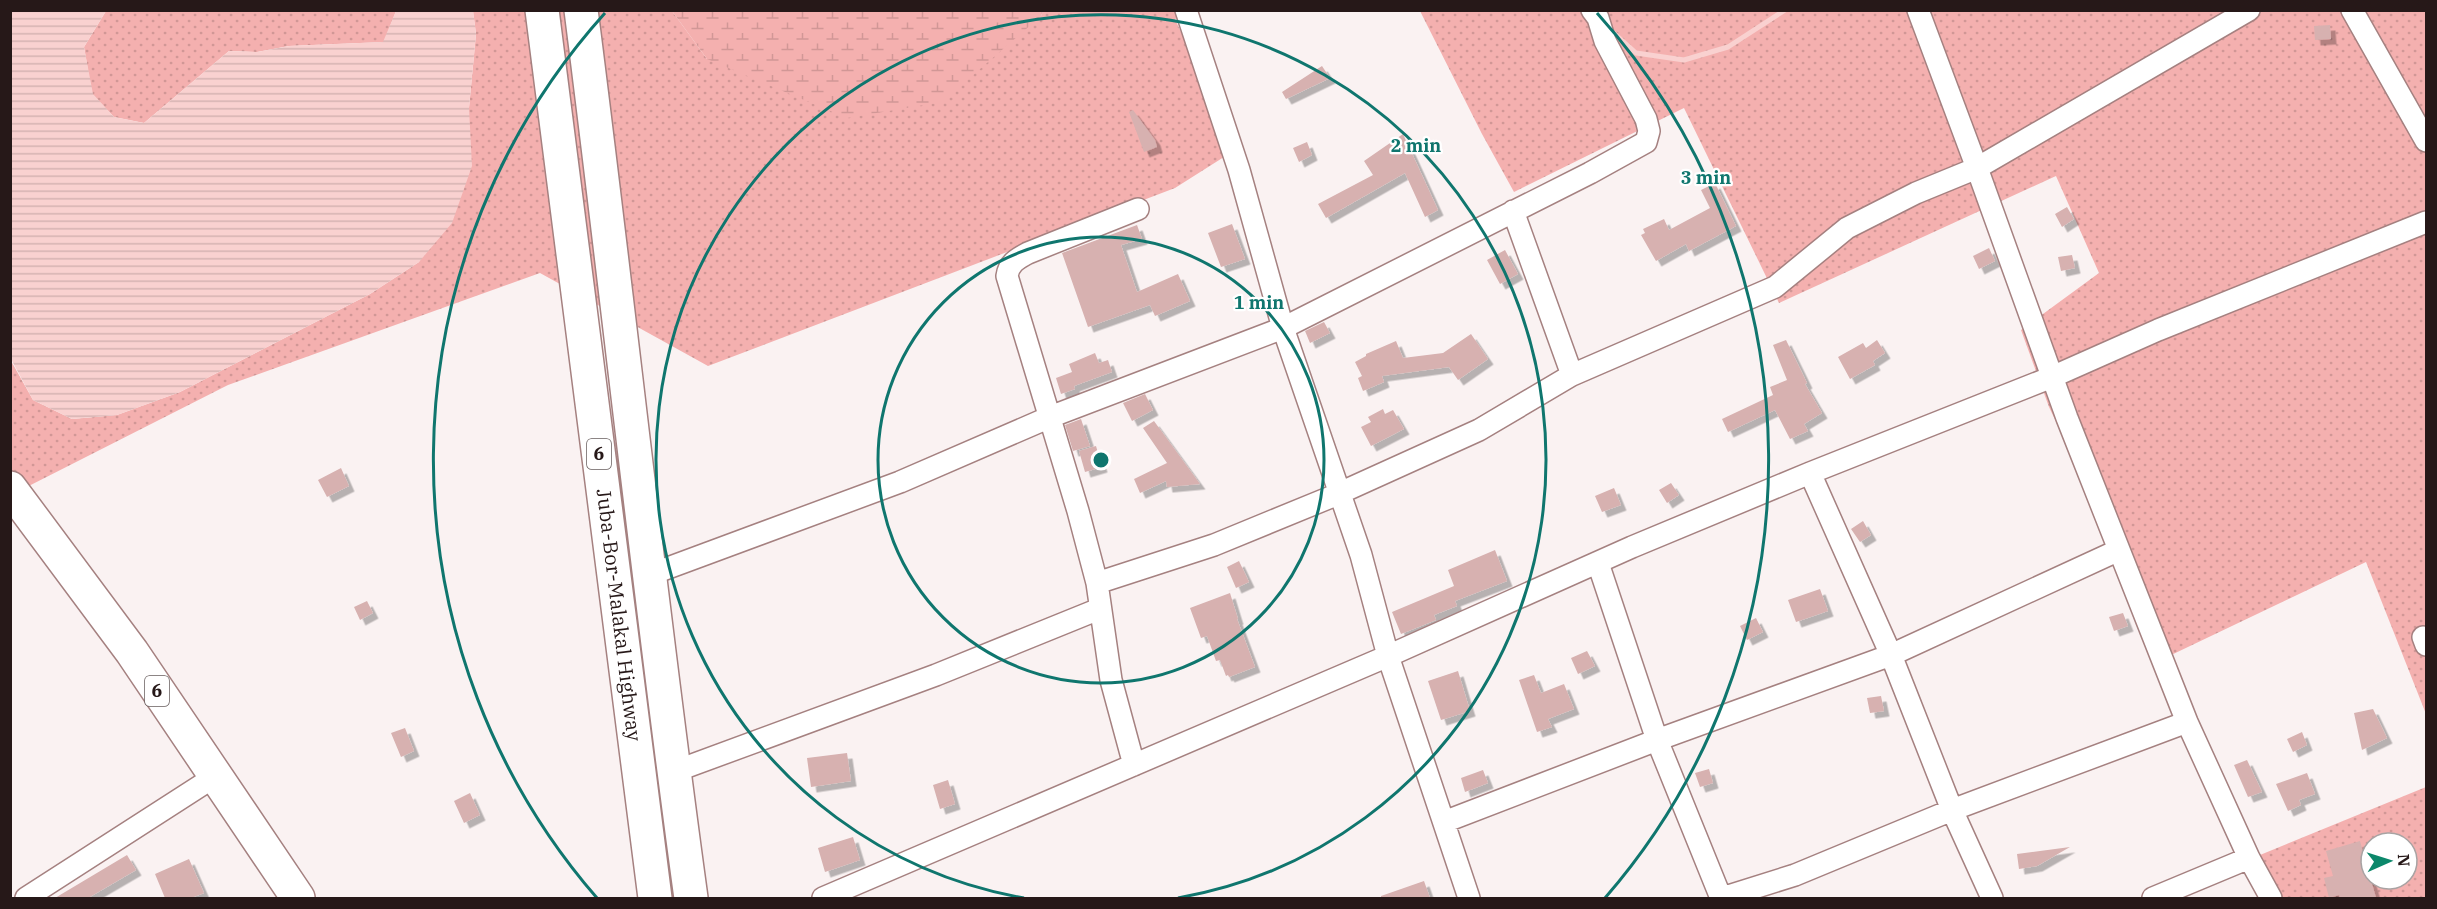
<svg xmlns="http://www.w3.org/2000/svg" width="2437" height="909" font-family="'IBM Plex Serif',serif">
<defs>
<pattern id="grass-dots" width="8" height="8" patternUnits="userSpaceOnUse" patternTransform="scale(1.5)"><rect width="8" height="8" fill="#f4b0af"/><path d="M2 2h.1M6 6h.1" fill="none" stroke="#d19796" stroke-width="1.8" stroke-linecap="round"/></pattern>
<pattern id="wetland-marsh" width="20" height="14" patternUnits="userSpaceOnUse" patternTransform="scale(1.5)"><rect width="20" height="14" fill="#f4b0af"/><path d="M1 5h8M5 5V1M11 12h8M15 12V8" fill="none" stroke="#d19796"/></pattern>
<pattern id="water-rules" width="6" height="5" patternUnits="userSpaceOnUse" patternTransform="scale(1.5)"><rect width="6" height="5" fill="#f9d1d0"/><path d="M0 2.5h6" fill="none" stroke="#d5b3b2"/></pattern>
<filter id="shadow"><feDropShadow dx="5.5" dy="5.5" stdDeviation="0" flood-color="#0004"/></filter>
</defs>
<rect width="100%" height="100%" fill="#faf2f2"/>
<path fill="url(#grass-dots)" fill-rule="evenodd" d="M106 11H396L384 42 289 46 257 52 229 51 144 123 114 117 92 94 84 47Z
M473 11H672L707 59 1041 16 1043 11H1197L1175 19 1235 150 1175 188 708 366 540 273 228 385 11 495 10 359 33 400 72 419 117 415 180 392 370 294 419 262 469 108 476 34Z
M1420 11H2426V714L2366 562 2167 657 2049 407 2021 330 2099 273 2056 176 1779 303 1684 108 1514 192 1482 134Z
M2426 787V898H2283L2260 855ZM2371 843H2407V879H2371Z"/>
<path fill="url(#wetland-marsh)" d="M672 11H1043L1041 16 942 102 847 118 707 59Z"/>
<path fill="url(#water-rules)" d="M10 11H106L84 47 93 94 114 117 144 123 229 51 257 52 289 46 383 42 396 11H473L476 34 469 108 472 166 452 223 419 262 370 294 180 392 117 415 72 419 33 400 11 359Z"/>
<g fill="none" stroke-linecap="round" stroke-linejoin="round">
<path stroke="#f9d1d0" stroke-width="5" d="M1608 28 1636 53 1684 60 1728 47 1785 10"/>
</g>
<path fill="#d7b1b0" filter="url(#shadow)" d="M2330 25 2331 39 2315 40 2314 26Z
M1322 66 1330 78 1286 99 1282 92Z
M1133 110 1155 140 1157 147 1144 152 1129 112Z
M1403 134 1438 210 1425 217 1405 173 1326 218 1318 204 1373 175 1364 161Z
M1307 142 1312 155 1299 162 1293 148Z
M1715 183 1736 226 1689 251 1686 244 1656 261 1641 235 1645 233 1643 229 1664 219 1669 230 1710 208 1701 190Z
M2067 207 2074 219 2062 227 2055 214Z
M1232 224 1245 259 1221 267 1208 233Z
M1137 225 1142 239 1121 245 1137 292 1178 274 1190 301 1155 316 1150 305 1088 327 1062 253Z
M1989 248 1995 261 1979 269 1973 256Z
M1505 250 1518 274 1500 284 1487 260Z
M2072 255 2075 268 2061 271 2058 257Z
M1324 322 1330 333 1310 343 1305 331Z
M1471 334 1488 359 1458 380 1449 367 1382 376 1384 382 1363 391 1358 378 1362 376 1355 362 1366 356V354L1396 341 1403 358 1443 353Z
M1786 340 1807 383 1805 384 1822 413 1804 424 1808 431 1790 439 1775 410 1728 432 1722 419 1773 395 1770 387 1787 380 1773 345Z
M1877 340 1885 353 1873 361 1875 365 1850 379 1838 357 1863 343 1866 348Z
M1095 353 1099 363 1108 360 1112 372 1074 386 1075 389 1061 394 1056 378 1072 372 1069 364Z
M1145 394 1153 410 1132 421 1123 403Z
M1383 409 1385 414 1393 410 1404 429 1371 446 1361 427 1371 422 1368 417Z
M1081 419 1090 446 1073 451 1065 425Z
M1154 421 1200 484 1167 487 1166 481 1140 493 1134 479 1167 463 1143 428Z
M1096 446 1102 467 1085 472 1079 451Z
M341 468 349 486 327 497 318 480Z
M1671 483 1679 495 1667 503 1659 490Z
M1614 488 1621 505 1602 512 1595 496Z
M1863 521 1871 535 1860 542 1851 529Z
M1495 550 1507 581 1455 601 1457 606 1434 615 1436 620 1401 634 1392 612 1454 586 1448 570Z
M1239 561 1249 582 1236 588 1227 567Z
M1820 589 1828 611 1796 622 1788 600Z
M1230 593 1238 619H1237L1255 667 1229 677 1228 675 1226 676 1220 660 1216 661 1207 636 1201 638 1190 608Z
M367 601 373 613 360 620 354 607Z
M2123 613 2128 626 2114 631 2109 617Z
M1756 618 1763 632 1747 640 1740 626Z
M1587 651 1595 666 1578 674 1571 658Z
M1458 671 1470 711 1441 720 1428 681Z
M1534 675 1541 693 1564 684 1574 709 1548 719 1552 727 1537 732 1519 680Z
M1881 696 1884 711 1870 713 1867 698Z
M2373 709 2387 738 2362 750 2354 713Z
M405 728 414 751 401 757 391 733Z
M2302 732 2307 745 2293 752 2287 739Z
M847 753 851 781 811 787 807 758Z
M2247 760 2262 792 2248 797 2234 765Z
M1709 769 1713 783 1700 787 1695 773Z
M1483 770 1488 783 1465 792 1461 778Z
M2307 773 2315 794 2299 800 2301 805 2288 811 2276 784Z
M948 780 955 804 940 809 933 785Z
M470 793 480 815 464 823 454 801Z
M853 837 860 860 825 872 818 848Z
M2360 841 2376 898H2340L2339 895 2329 898 2324 878 2333 876 2326 851Z
M2070 847 2037 866 2019 869 2017 854Z
M127 855 136 870 88 898H55Z
M189 859 204 893 191 898H165L155 874Z
M1424 881 1430 898H1381V896Z"/>
<g fill="none" stroke-linecap="round" stroke-linejoin="round">
<g stroke="#a58180" stroke-width="24">
<path id="minor" d="M1186 10 1239 170 1283 328 1361 555 1388 656 1469 898
M1918 10 1977 168 2067 418 2187 722 2249 858 2271 898
M2352 10 2426 141
M1513 211 1572 375
M1810 473 1891 655 1952 810 1992 898
M1598 563 1657 740 1721 898
M649 575 900 482 1050 417 1283 328 1590 173 1646 142 1649 131 1646 119 1605 41 1598 18 1592 10
M1097 583 1214 545 1331 497 1479 430 1572 375 1775 287 1847 228 1916 193 1977 168 2249 10
M2423 637 2426 645
M1134 765 1111 680 1097 583 1078 511 1007 276C1009 263 1017 259 1028 253L1138 209
M673 772 936 675 1099 609
M1444 822 1657 740 1891 655 2119 550
M26 898 214 777
M823 898 1388 656 1632 547 1810 473 2052 377 2158 330 2426 222
M1722 898 1795 875 1952 810 2187 722
M2153 898 2249 858"/>
</g>
<g stroke="#a58180" stroke-width="36">
<path id="primary" d="M10 488 132 652 298 898"/>
</g>
<g stroke="#a58180" stroke-width="36">
<path id="trunk" d="M542 10 655 898
M581 10C619 306 650 603 691 898"/>
</g>
<use href="#minor" stroke="#fff" stroke-width="21"/>
<use href="#primary" stroke="#fff" stroke-width="33"/>
<use href="#trunk" stroke="#fff" stroke-width="33"/>
</g>
<g fill="none" stroke="#0f766e" stroke-width="3">
<circle cx="1101" cy="460" r="223"/>
<path d="M1024 898A445 445 0 1 1 1178 898"/>
<path d="M597 898A668 668 0 0 1 605 13M1597 13A668 668 0 0 1 1605 898"/>
</g>
<g text-anchor="middle" stroke-width="4.5" stroke-linejoin="round" paint-order="stroke">
<g fill="#fff" stroke="#675d5d" stroke-width="1.5">
<rect x="587" y="439" width="24" height="30" rx="4.5"/>
<rect x="145" y="676" width="24" height="30" rx="4.5"/>
</g>
<g font-size="18" font-weight="bold" fill="#261818">
<text x="599" y="460">6</text>
<text x="157" y="697">6</text>
</g>
<g font-size="20" fill="#261818" stroke="#fff">
<text transform="translate(619 615) rotate(83)" y="7">Juba-Bor-Malakal Highway</text>
</g>
</g>
<circle cx="1101" cy="460" r="9" fill="#0f766e" stroke="#fff" stroke-width="3"/>
<g font-size="18" text-anchor="middle" font-weight="bold" fill="#0f766e" stroke="#fff" stroke-width="4.5" stroke-linejoin="round" paint-order="stroke">
<text x="1416" y="152">2 min</text>
<text x="1706" y="184">3 min</text>
<text x="1259" y="309">1 min</text>
</g>
<rect width="2437" height="909" fill="none" stroke="#261818" stroke-width="24"/>
<g transform="translate(2389 861) rotate(87)"><circle r="28" fill="#ffffff" stroke="#a8a3a3" stroke-width="1.5"/>
<path d="M0-4.5L10 22L0 15L-10 22Z" fill="#0c886b"/>
<text y="-9" font-size="16" font-weight="bold" text-anchor="middle" fill="#261818">N</text>
</g>
</svg>
